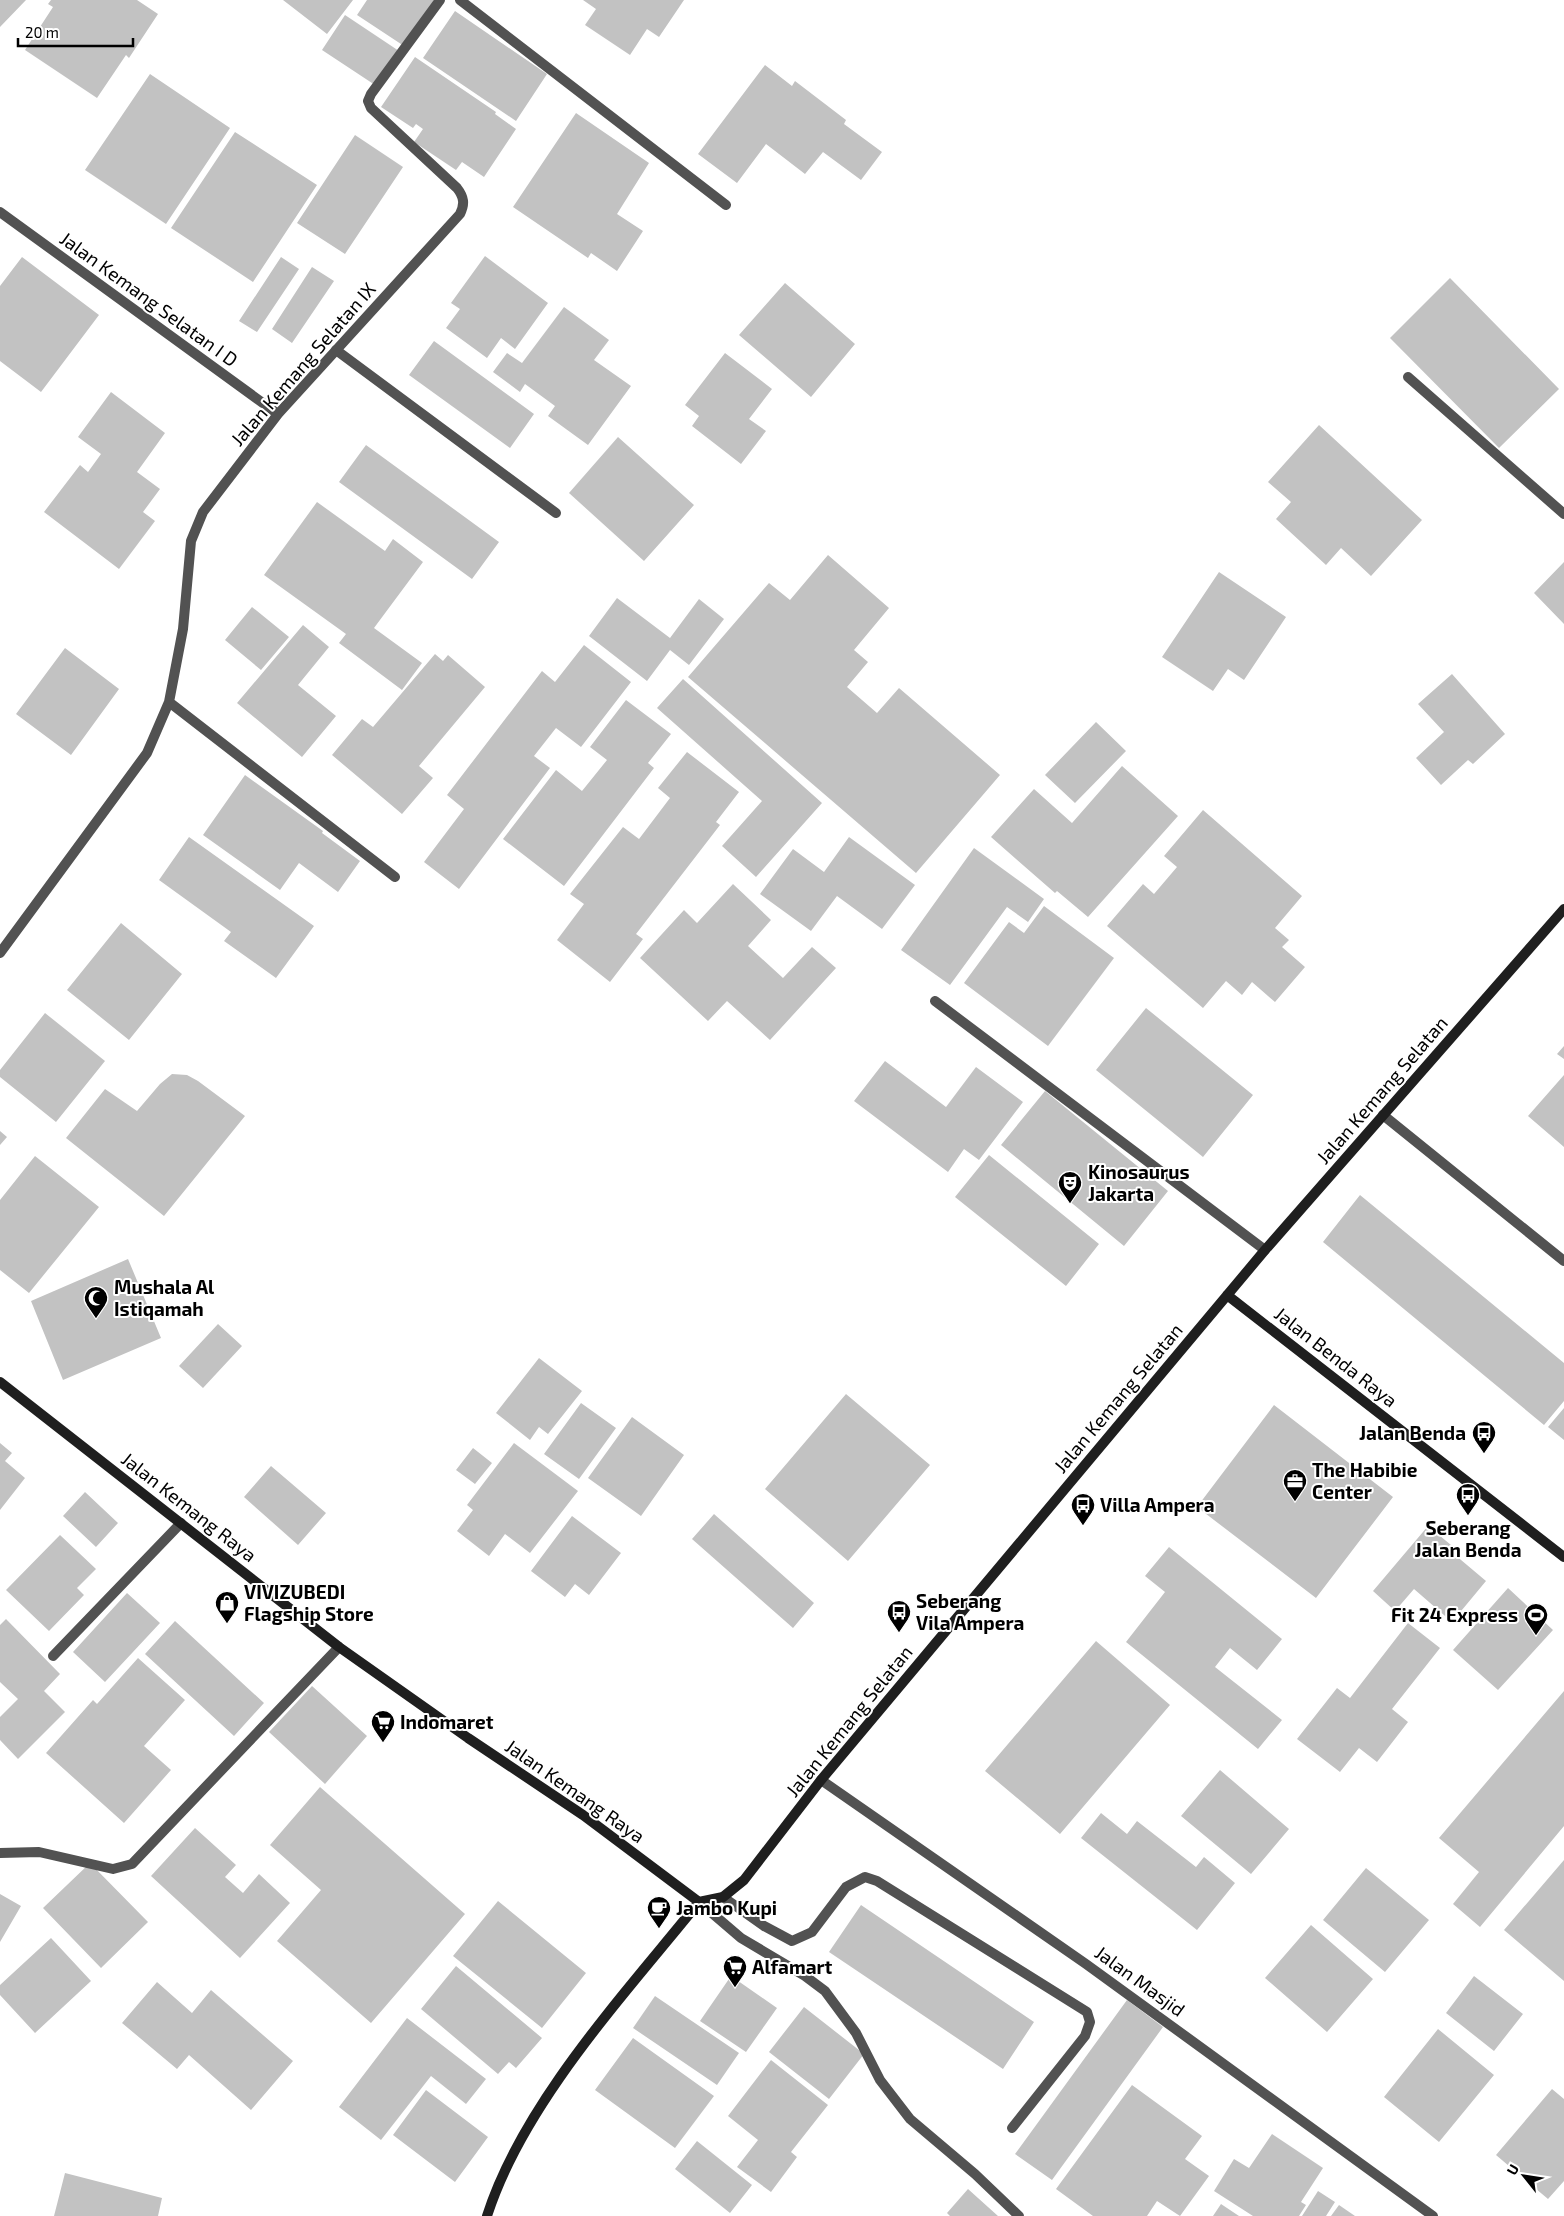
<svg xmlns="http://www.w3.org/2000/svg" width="1564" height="2216" font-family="'Exo 2',sans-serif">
<rect width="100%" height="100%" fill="#fff"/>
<path fill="#c2c2c2" d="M0 0H26L0 27Z
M51 0H137L158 14 129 58 126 55 97 98 25 50 53 7 48 4Z
M283 0H353L327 34Z
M367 0H433L435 1 404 46 357 15Z
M583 0H684L659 37 647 29 630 55 585 25 596 9Z
M455 11 547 74 516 121 423 58Z
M345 15 399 51 375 85 322 50Z
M415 57 496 112 495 114 516 129 484 177 462 162 456 170 414 142 423 129 416 124 413 128 381 107Z
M765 65 792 86 795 81 846 120 844 124 882 152 861 180 823 152 805 174 766 144 737 183 698 154Z
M150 74 230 128 166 224 85 170Z
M576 113 649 163 617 214 643 231 617 271 591 253 588 258 513 207Z
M235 132 317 185 253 282 171 228Z
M355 135 403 167 345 254 297 223Z
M485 256 548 303 515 349 501 338 487 358 446 328 460 309 451 303Z
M22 257 99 315 41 392 0 361V286Z
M281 257 299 269 257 332 239 321Z
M312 267 334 281 292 343 272 329Z
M1450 278 1559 389 1499 448 1390 338Z
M785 283 855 344 811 397 739 335Z
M564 307 609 340 594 360 631 386 588 445 548 416 555 406 525 384 520 392 493 372 507 353 522 363Z
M434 341 534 414 510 448 409 375Z
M725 353 772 389 749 419 766 431 741 464 692 426 699 416 685 405Z
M111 392 165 433 137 472 160 489 143 512 155 521 119 569 44 512 80 465 88 472 101 454 78 437Z
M1319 425 1422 520 1371 576 1341 548 1326 565 1276 519 1291 502 1268 482Z
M618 437 694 505 644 561 569 493Z
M366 445 499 542 472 579 339 482Z
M317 502 385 551 393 539 423 562 374 628 422 663 402 690 339 643 346 634 264 575Z
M828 555 889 608 854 650 868 662 847 687 877 713 899 688 1000 775 916 873 688 677 769 583 790 600Z
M1564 562V624L1534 593Z
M1219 572 1286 617 1244 680 1228 669 1213 691 1162 657Z
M617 598 670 638 699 599 724 619 689 665 670 650 647 681 589 636Z
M252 607 289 637 261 670 225 640Z
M303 625 329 647 298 685 336 716 302 757 237 703Z
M584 645 631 682 581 747 556 728 534 756 550 768 459 889 424 862 464 809 447 795 542 671 555 682Z
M65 648 119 689 71 755 16 714Z
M435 654 443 661 448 655 485 687 419 766 433 778 402 814 332 755 362 719 373 727Z
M1452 674 1505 734 1473 764 1468 760 1441 785 1416 758 1444 732 1418 704Z
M683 679 822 803 756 877 722 846 762 801 657 708Z
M626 700 671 734 648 763 654 768 564 886 503 839 556 770 582 791 607 760 590 747Z
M1096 722 1126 751 1075 803 1045 775Z
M687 752 739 792 716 822 720 825 636 934 643 939 610 982 557 940 584 904 570 894 623 827 639 839 670 798 658 788Z
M1122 766 1178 816 1088 917 1057 891 1055 893 991 837 1034 789 1072 823Z
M245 775 323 831 322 833 360 861 338 892 299 863 280 890 203 835Z
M1203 810 1302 896 1275 928 1289 940 1282 947 1305 967 1275 1002 1252 982 1242 995 1226 981 1203 1008 1107 926 1143 884 1154 894 1177 867 1164 856Z
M189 837 314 926 276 978 224 941 231 932 159 880Z
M849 837 915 885 882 929 837 896 811 931 760 894 793 849 824 872Z
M974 848 1044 899 1028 922 1007 907 950 985 901 950Z
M733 884 771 920 748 946 783 978 812 947 836 968 770 1040 727 1001 708 1021 640 958 684 910 697 923Z
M1044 906 1114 958 1048 1046 964 983 1009 922 1024 933Z
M121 923 182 974 129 1040 67 990Z
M1146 1008 1253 1095 1203 1157 1096 1070Z
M45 1013 105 1061 56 1122 0 1077V1070Z
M1564 1046V1059L1557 1054Z
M885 1061 946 1107 976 1067 1023 1102 979 1160 964 1149 948 1172 854 1101Z
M172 1074 187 1075 198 1081 245 1116 164 1216 66 1138 105 1089 137 1111 160 1084Z
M1564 1075V1147L1528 1116Z
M1045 1091 1168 1191 1124 1246 1001 1145Z
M0 1131 7 1137 0 1145Z
M989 1155 1099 1244 1066 1286 955 1197Z
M35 1156 99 1207 29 1293 0 1270V1200Z
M1360 1195 1564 1363V1401L1544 1425 1323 1242Z
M128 1259 161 1338 63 1380 31 1301Z
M218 1324 242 1346 203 1388 179 1366Z
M539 1358 582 1391 548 1434 539 1427 530 1440 496 1413Z
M846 1394 930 1465 848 1561 765 1489Z
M581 1403 616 1428 579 1479 544 1454Z
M1274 1405 1393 1497 1316 1598 1197 1507Z
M1564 1408V1440L1548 1427Z
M632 1417 684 1455 641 1516 588 1478Z
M0 1443 12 1453 5 1461 25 1478 0 1510Z
M514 1443 578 1491 530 1553 505 1534 489 1556 457 1531 473 1510 467 1505Z
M473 1448 492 1463 475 1484 456 1470Z
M271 1466 326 1513 298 1545 244 1497Z
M85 1492 118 1523 96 1547 63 1516Z
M714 1514 814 1603 793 1628 692 1539Z
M572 1516 621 1553 589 1595 575 1584 565 1597 531 1571Z
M1428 1526 1451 1545 1448 1549 1486 1581 1452 1622 1414 1589 1395 1611 1373 1591Z
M60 1535 96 1569 77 1588 84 1595 49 1631 6 1590Z
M1169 1547 1282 1639 1257 1670 1230 1648 1215 1667 1282 1720 1258 1749 1126 1642 1165 1592 1145 1576Z
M1508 1588 1553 1630 1498 1690 1453 1650Z
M127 1593 160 1623 105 1682 73 1652Z
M6 1619 60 1674 44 1691 65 1712 18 1759 0 1740V1717L18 1699 0 1682V1625Z
M175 1621 264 1703 234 1736 145 1654Z
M1408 1623 1440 1648 1392 1709 1408 1722 1377 1762 1359 1748 1340 1772 1297 1739 1337 1688 1350 1698Z
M1096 1641 1170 1705 1060 1834 985 1771Z
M138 1658 185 1700 144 1746 171 1770 124 1823 46 1753 93 1700 97 1704Z
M312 1686 367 1736 325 1784 269 1732Z
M1564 1691V1826L1480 1927 1453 1904 1479 1872 1439 1838Z
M1220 1770 1289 1829 1251 1874 1181 1816Z
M320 1787 465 1914 371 2023 277 1941 321 1890 270 1845Z
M1101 1813 1127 1834 1137 1821 1196 1867 1204 1857 1235 1883 1197 1930 1081 1838Z
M195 1828 236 1865 225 1877 243 1893 259 1874 290 1903 240 1958 151 1876Z
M1564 1860V1981L1504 1930Z
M90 1863 148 1922 101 1968 43 1908Z
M1366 1868 1429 1920 1385 1972 1323 1920Z
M0 1894 21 1906 0 1942Z
M498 1901 586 1973 542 2028 453 1956Z
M861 1905 1034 2022 1003 2069 829 1952Z
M1311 1925 1373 1979 1327 2032 1265 1978Z
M51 1938 91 1981 35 2033 0 1995V1985Z
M456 1966 542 2038 516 2068 509 2062 498 2074 421 2009Z
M731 1976 777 2008 746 2052 700 2021Z
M1474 1976 1523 2014 1494 2051 1446 2013Z
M157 1982 192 2013 211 1990 293 2061 251 2110 189 2055 177 2069 122 2023Z
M655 1996 739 2053 717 2085 633 2028Z
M1127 2000 1163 2027 1052 2180 1015 2154Z
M804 2007 864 2054 829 2099 769 2052Z
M407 2018 486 2079 466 2104 431 2076 381 2140 339 2107Z
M1438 2029 1494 2075 1439 2142 1384 2097Z
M633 2038 714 2096 675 2148 595 2090Z
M771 2060 828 2105 791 2152 797 2157 771 2192 737 2167 758 2140 728 2116Z
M1132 2085 1202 2136 1185 2159 1209 2176 1180 2216 1157 2201 1147 2216H1093L1056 2189Z
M1552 2089 1564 2099V2181L1548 2199 1496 2155Z
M426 2090 488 2137 455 2182 393 2135Z
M1272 2134 1323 2168 1301 2202 1306 2205 1299 2216H1253L1214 2191 1234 2159 1249 2168Z
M697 2141 752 2185 730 2213 675 2169Z
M65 2173 162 2198 158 2216H54Z
M968 2189 998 2216H950L947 2213Z
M1318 2191 1335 2202 1326 2216H1302Z
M1221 2204 1239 2216H1213Z
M1339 2205 1355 2216H1331Z"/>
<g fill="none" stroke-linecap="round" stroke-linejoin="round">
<path stroke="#525252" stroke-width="10" d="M336 350 556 513
M723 1897 764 1926 792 1941 812 1932 846 1887 865 1877 877 1881 1087 2012 1090 2022 1085 2036 1012 2128"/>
<path stroke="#525252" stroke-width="10" d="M460 0 726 205
M0 212 278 414
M1408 377 1564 514
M169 702 395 877
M0 953 147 753 169 702 183 629 191 541 203 512 278 414 460 214C465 204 464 197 457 188L371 108 368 101 371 94 440 0
M935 1001 1265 1250
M1383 1115 1564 1261
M53 1656 181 1523
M821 1780 1086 1964 1433 2216
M0 1853 39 1852 113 1869 132 1864 339 1647
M699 1902 741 1938 805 1976 825 1991 856 2033 880 2080 910 2119 975 2174 1019 2216"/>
<path stroke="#1f1f1f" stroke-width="10" d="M1227 1295 1564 1557
M0 1382 339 1647 468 1738 583 1815 699 1902
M699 1902 723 1897 744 1880 821 1780 1265 1250 1564 909
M487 2216C523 2103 625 1994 699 1902"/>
</g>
<defs>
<g id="theatre-pin" transform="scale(1.25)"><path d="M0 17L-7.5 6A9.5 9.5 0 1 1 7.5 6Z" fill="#000" stroke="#fff"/><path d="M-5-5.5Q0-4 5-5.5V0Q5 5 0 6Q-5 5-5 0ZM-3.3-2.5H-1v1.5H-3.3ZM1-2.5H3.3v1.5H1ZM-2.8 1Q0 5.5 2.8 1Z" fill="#fff"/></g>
<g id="mosque-pin" transform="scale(1.25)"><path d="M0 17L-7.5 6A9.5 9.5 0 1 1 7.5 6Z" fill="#000" stroke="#fff"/><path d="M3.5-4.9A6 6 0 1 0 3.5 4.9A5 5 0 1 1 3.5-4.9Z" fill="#fff"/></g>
<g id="bus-pin" transform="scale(1.25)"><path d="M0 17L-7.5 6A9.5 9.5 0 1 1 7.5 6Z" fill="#000" stroke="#fff"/><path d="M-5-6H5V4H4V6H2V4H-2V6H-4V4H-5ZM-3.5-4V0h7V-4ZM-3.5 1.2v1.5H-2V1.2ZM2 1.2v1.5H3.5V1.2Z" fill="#fff"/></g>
<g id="office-pin" transform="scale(1.25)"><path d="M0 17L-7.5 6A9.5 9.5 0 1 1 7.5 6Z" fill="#000" stroke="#fff"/><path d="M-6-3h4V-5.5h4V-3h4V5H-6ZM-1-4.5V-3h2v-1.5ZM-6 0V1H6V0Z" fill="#fff"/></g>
<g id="shop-pin" transform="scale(1.25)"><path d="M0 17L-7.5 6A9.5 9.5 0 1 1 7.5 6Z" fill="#000" stroke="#fff"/><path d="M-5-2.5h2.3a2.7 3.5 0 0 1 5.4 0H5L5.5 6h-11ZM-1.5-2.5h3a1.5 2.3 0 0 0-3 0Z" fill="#fff"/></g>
<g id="stadium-pin" transform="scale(1.25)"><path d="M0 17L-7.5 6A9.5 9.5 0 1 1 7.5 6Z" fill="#000" stroke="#fff"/><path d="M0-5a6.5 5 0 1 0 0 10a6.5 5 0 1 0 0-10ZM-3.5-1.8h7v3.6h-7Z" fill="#fff"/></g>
<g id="supermarket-pin" transform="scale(1.25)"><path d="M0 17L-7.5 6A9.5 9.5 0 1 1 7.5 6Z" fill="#000" stroke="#fff"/><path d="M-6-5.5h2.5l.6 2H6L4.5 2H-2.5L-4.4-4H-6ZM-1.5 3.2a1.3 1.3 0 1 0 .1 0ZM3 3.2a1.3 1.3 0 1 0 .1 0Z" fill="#fff"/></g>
<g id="cafe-pin" transform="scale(1.25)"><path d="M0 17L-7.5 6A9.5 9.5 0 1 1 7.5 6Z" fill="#000" stroke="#fff"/><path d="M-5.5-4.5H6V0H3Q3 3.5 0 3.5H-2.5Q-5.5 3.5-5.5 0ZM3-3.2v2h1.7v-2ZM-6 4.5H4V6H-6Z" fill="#fff"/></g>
</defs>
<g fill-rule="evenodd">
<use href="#theatre-pin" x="1070" y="1183"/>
<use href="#mosque-pin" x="96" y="1298"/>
<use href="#bus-pin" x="1484" y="1433"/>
<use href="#office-pin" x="1295" y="1481"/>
<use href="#bus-pin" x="1468" y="1495"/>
<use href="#bus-pin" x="1083" y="1505"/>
<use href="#shop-pin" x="227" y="1603"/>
<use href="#bus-pin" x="899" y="1612"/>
<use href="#stadium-pin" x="1536" y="1615"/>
<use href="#supermarket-pin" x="383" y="1722"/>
<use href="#cafe-pin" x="659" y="1908"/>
<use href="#supermarket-pin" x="735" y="1967"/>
</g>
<g text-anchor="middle" stroke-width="4" stroke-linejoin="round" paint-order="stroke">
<g font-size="19" fill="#000" stroke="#fff">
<text transform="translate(149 299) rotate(36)" y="7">Jalan Kemang Selatan I D</text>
<text transform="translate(303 364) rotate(-49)" y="7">Jalan Kemang Selatan IX</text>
<text transform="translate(1382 1090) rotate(-49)" y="7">Jalan Kemang Selatan</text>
<text transform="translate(1336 1357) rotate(38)" y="7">Jalan Benda Raya</text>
<text transform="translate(1118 1398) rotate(-50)" y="7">Jalan Kemang Selatan</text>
<text transform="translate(189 1507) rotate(38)" y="7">Jalan Kemang Raya</text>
<text transform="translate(849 1721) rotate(-51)" y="7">Jalan Kemang Selatan</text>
<text transform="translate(575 1791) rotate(35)" y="7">Jalan Kemang Raya</text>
<text transform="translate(1140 1981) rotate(36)" y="7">Jalan Masjid</text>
</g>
<g font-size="19" font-weight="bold" fill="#000" stroke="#fff" text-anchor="start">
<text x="1088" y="1179">Kinosaurus<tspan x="1088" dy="22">Jakarta</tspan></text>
<text x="114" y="1294">Mushala Al<tspan x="114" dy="22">Istiqamah</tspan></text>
<text x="1466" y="1440" text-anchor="end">Jalan Benda</text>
<text x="1312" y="1477">The Habibie<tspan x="1312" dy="22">Center</tspan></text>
<text x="1100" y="1512">Villa Ampera</text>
<text x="1468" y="1535" text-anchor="middle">Seberang<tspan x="1468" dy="22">Jalan Benda</tspan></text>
<text x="244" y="1599">VIVIZUBEDI<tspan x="244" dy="22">Flagship Store</tspan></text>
<text x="916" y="1608">Seberang<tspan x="916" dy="22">Vila Ampera</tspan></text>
<text x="1518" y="1622" text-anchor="end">Fit 24 Express</text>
<text x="400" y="1729">Indomaret</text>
<text x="676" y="1915">Jambo Kupi</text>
<text x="752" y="1974">Alfamart</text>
</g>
</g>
<g transform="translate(1524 2176) rotate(300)" stroke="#ffffff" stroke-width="4" paint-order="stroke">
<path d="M0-4L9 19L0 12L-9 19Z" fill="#000000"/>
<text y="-8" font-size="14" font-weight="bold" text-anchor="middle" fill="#000000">U</text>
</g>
<path d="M18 38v8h115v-8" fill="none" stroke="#000000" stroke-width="2.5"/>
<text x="25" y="38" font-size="15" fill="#000000" stroke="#ffffff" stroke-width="4" paint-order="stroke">20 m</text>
</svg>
